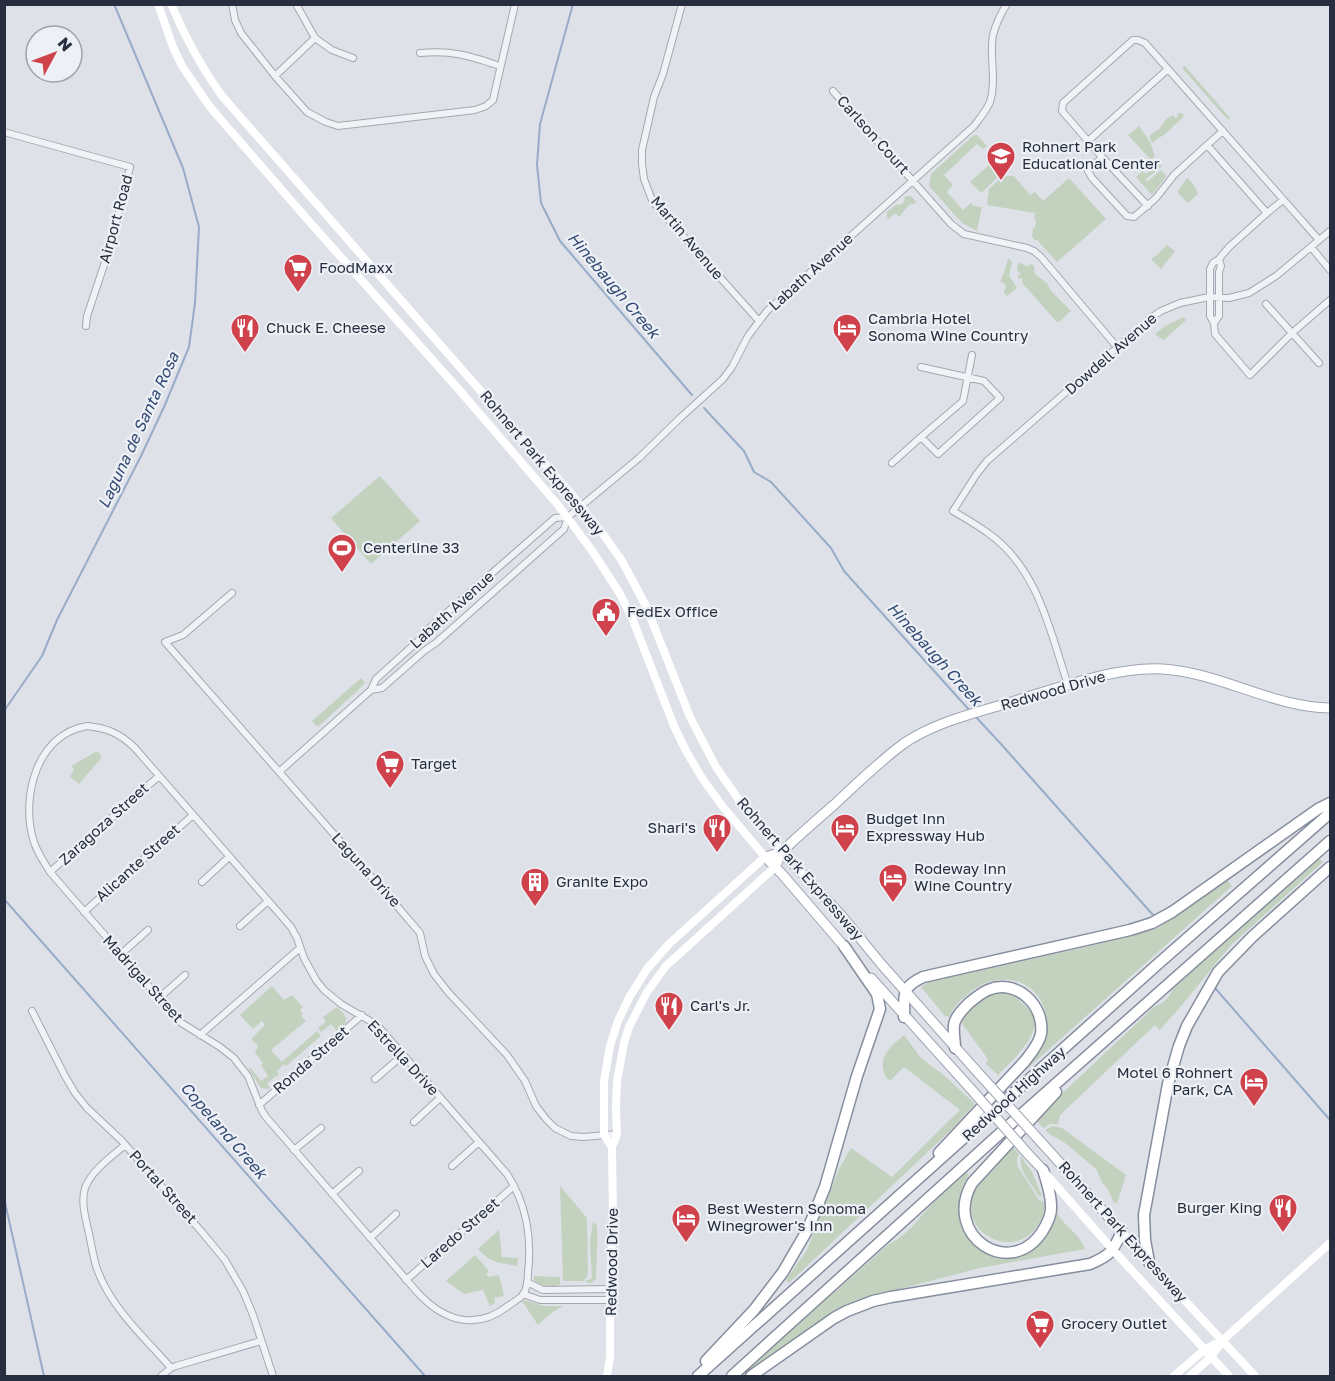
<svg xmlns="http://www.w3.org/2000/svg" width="1335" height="1381" font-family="'Golos Text',sans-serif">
<rect width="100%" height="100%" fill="#dee1e8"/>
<path fill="#c2d2bf" d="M1185 66 1230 118 1228 120 1182 68Z
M1182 113 1184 116 1162 137 1161 136 1152 143 1149 136 1159 129 1167 118 1174 115 1175 118 1178 117 1177 114Z
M1139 126 1150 142 1155 156 1151 160 1128 135Z
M974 135H977L987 146 983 149 977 144 944 175 953 185 947 192 963 210 971 203 974 206 982 207 977 231 962 223 929 186 931 174Z
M1156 160 1162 166 1145 180 1147 182 1161 170 1166 176 1165 178 1152 195 1136 177 1143 171 1146 174 1152 169 1149 165Z
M990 164 1000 175 981 193 970 182Z
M1003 176H1014L1030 195 1035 192 1043 201 1069 178 1106 219 1057 262 1037 240H1034L1032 236 1033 228 1035 227 1036 220 1034 219 1035 213 987 205 989 189Z
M1187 178 1194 185 1198 194 1188 203 1178 193V191Z
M905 196H911L917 203 909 205 899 217 897 214H894L888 219 887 217V212L897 204 900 205 904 202Z
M1167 245 1175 251 1161 269 1151 259 1158 254Z
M1008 259H1010L1012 263 1009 275 1017 288 1007 296 1004 293 1006 286 1002 282H1000L1006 267Z
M1018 262 1029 267V263L1034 266 1035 274 1047 283 1051 291 1071 311 1059 322 1056 321 1023 284 1022 278 1018 279V275L1021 274 1017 270Z
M1184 317 1186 320 1164 340 1156 335 1155 334 1165 326Z
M380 476 420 521 371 564 331 518Z
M361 678 365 683 358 690 319 726 315 725 312 721Z
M97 751 102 757 79 784 70 777 74 769 71 766Z
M1318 858 1323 862 1231 945 1181 1006 1160 1030 1155 1025 1060 1115 1058 1124H1050L1043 1128 1035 1119 1154 1007C1164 1003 1169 998 1173 989Z
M1227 880 1232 886 1019 1076 1017 1074C1023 1065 1030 1057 1036 1048 1038 1045 1043 1041 1044 1037 1048 1027 1046 1014 1043 1005 1029 974 993 973 969 993 961 1000 953 1007 949 1017L945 1016 921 987 928 982 1082 948 1158 928Z
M272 986 284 1000 292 995 303 1007 300 1010 303 1014 301 1016 306 1021 271 1050 282 1062 317 1031 321 1036 286 1066 284 1064 277 1071 279 1074 267 1083 270 1088 267 1089 261 1088 249 1069 250 1067 261 1081 268 1076 261 1065 263 1063 255 1053 258 1046 251 1039 265 1025 262 1021 253 1029 240 1015Z
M1000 991 1014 994C1018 1002 1030 1008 1033 1015 1043 1035 1009 1063 998 1075L986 1064 988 1059 960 1021C973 1006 980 997 1000 991Z
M337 1007C347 1016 351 1022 337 1031L331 1024 321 1032 318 1028 326 1022 323 1017Z
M904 1035 921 1058 946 1077 975 1104 950 1131 789 1283 786 1280 807 1250 839 1169 851 1148 892 1177 960 1110 904 1067 891 1080 887 1079C875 1059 890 1047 904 1035Z
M1053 1126 1062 1128 1126 1175 1117 1203H1114L1107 1188 1102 1183 1097 1170 1065 1143 1049 1134 1045 1130Z
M1013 1147 1019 1154 1017 1161 1018 1167 1039 1200 1046 1203C1034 1271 955 1239 973 1193 977 1184 988 1176 995 1168 1001 1161 1005 1153 1013 1147Z
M1021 1156 1032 1172 1042 1196H1039C1032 1185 1017 1169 1021 1156Z
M966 1172 969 1175C954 1195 955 1226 976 1243 978 1245 980 1247 983 1248 989 1249 996 1249 1002 1250 1009 1251 1019 1254 1025 1252 1042 1246 1053 1229 1057 1213 1065 1227 1080 1234 1085 1249L980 1268 861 1299 836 1310 745 1376H740L889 1244C911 1233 918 1218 934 1202 944 1191 956 1182 966 1172Z
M560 1186 587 1218 588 1274 584 1281H563Z
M593 1221 597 1225C598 1244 596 1261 596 1279L592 1283H587L586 1280H589L592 1278 590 1243Z
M499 1230 502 1257 518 1258 517 1266C497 1262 492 1264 478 1249Z
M475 1255 489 1271 486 1274 489 1277 499 1275 504 1296 494 1298 495 1303 490 1306 483 1290 464 1294 446 1281Z
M534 1276 560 1277V1285H557V1287L540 1285 534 1280Z
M524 1300 544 1306H563L551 1313 538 1325 522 1301Z"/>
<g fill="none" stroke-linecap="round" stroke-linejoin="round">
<path stroke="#98acc8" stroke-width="2" d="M573 4 540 124 537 165 541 203 560 241 692 395
M704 408 744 451 754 472 771 482 831 548 844 571 971 712
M4 711 42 656 57 620 141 456 164 407 189 347 195 303 199 227 183 168 114 4
M975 716 1001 744 1153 915
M4 899 425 1376
M1215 988 1330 1120
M4 1198 44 1376"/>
<g stroke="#a3a8b2" stroke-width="8">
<path id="street" d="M232 4 235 20 241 33 275 76 307 112 326 122 338 126 475 110 486 106 493 100 515 4
M296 4 315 38
M682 4 663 74 654 97 642 150V164L644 179 652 200 659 209 759 321
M420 53C453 50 470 56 500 66
M275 76 315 38 332 50 353 58
M833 91 951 224 964 234 1027 248 1034 251 1041 257 1117 347
M4 132 130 167 110 247 87 316 86 326
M1088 141 1168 69
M1207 145 1223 131
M1102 157 1148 206
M1267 213 1283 200
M1319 240 1145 43 1138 40H1133L1063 103 1062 111 1102 157 1088 171 1092 178 1127 216 1134 217 1156 198 1174 175 1207 145 1267 213 1229 247 1219 259 1213 263 1210 269V316L1214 323 1215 334 1250 375 1292 333 1330 300
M1311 247 1330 270
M1266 304 1319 363
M1214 323 1219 316V272L1221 266 1219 259
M921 437 963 401 972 355
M892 463 921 437 938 454 1000 398 984 381 921 367
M232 593 183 635 165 642 397 906 420 933 425 956 434 974 448 992 507 1055 525 1081 536 1106 546 1119 555 1128 571 1136 584 1137 617 1134
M1068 685C1050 631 1038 568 988 533 977 525 965 518 953 511L976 475 987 461 1152 317 1161 311 1180 303 1209 297 1229 298 1249 293 1276 276 1330 231
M371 690 382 688 424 651 437 642 564 529 568 517 639 458 679 419 723 379 732 367 748 336 767 311 974 126C980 118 986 111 990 102 997 80 989 57 993 35 996 24 1001 13 1007 4
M87 726C107 728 119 733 134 747L291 927 297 938 304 958 316 980 324 990 341 1004 377 1025 507 1174C526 1203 532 1238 528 1272 528 1279 527 1289 523 1295 519 1299 512 1303 508 1306 476 1331 444 1321 418 1293L266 1117 262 1111 248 1076 240 1066 234 1058 220 1047 180 1022 50 872C44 862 36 851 33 839 21 796 37 734 87 726Z
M279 772 371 690 376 679 418 641 427 630 555 518 568 517
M50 872 159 776
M202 882 229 857
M84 912 193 815
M240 926 268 901
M121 954 148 930
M159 998 185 975
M32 1011 65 1076 75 1093 87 1108 121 1140 201 1231 225 1260 243 1291 253 1315 273 1376
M200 1035 300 948
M375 1079 403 1055
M259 1105 362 1015
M414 1122 440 1098
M125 1145C111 1157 92 1170 85 1188 81 1202 85 1216 88 1229 91 1242 93 1257 97 1269 111 1308 145 1338 171 1368
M294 1150 321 1128
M452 1166 479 1142
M332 1194 359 1171
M370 1238 396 1214
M406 1280 514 1186
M527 1282 543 1290 610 1289
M523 1294 540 1300H611
M161 1376 171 1368 176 1366 261 1341"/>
</g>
<g stroke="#9da4b3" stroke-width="11">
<path id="primary" d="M782 852 765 857 782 874 848 951
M782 852 841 915 882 965 981 1076
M775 867 782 852 791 843C805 830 820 817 835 804 857 783 879 762 903 744 936 721 980 712 1018 700 1060 687 1119 666 1163 669 1221 673 1272 707 1330 708
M871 978 970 1088
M1041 1142 1122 1232
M1028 1154 1043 1170"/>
</g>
<g stroke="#858d9e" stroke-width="13">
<path id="highway" d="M904 1017C905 994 900 988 923 977L1130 930 1152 923 1172 912 1318 809 1330 803
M939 1153 1025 1061C1031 1053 1039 1044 1041 1034 1045 1005 1016 978 988 990 981 993 975 998 969 1003 963 1009 955 1017 954 1025 953 1033 955 1041 955 1048
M1043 1170C1047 1182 1051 1194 1051 1206 1052 1215 1047 1224 1042 1232 1010 1280 942 1236 972 1183L1056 1092
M1149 1262 1145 1240 1144 1215 1168 1084 1179 1046 1187 1026 1218 972 1252 937 1330 867
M706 1361 754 1310 783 1272 808 1229 825 1187 857 1076 880 1009 877 994 844 946
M698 1376 1159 963 1330 813
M732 1376 1006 1128 1330 841
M751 1376 834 1318 847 1311 873 1301 891 1297 1090 1264C1111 1255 1112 1252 1122 1232"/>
</g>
<use href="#street" stroke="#f1f2f6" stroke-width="6"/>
<path stroke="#fff" stroke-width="8" d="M158 4 173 47 182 66 210 107 307 219 461 392 558 505 593 552 620 594 632 618 674 726 686 751 702 778 723 807 765 857 669 944 647 969 630 996 618 1021 610 1046 604 1081V1135L612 1147
M171 4C185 37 201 67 222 96L572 495 603 534 622 561 646 606 690 717 716 767 748 813 782 852
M1045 1173 1113 1250 1229 1376
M1122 1232 1149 1262 1255 1376
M607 1376 610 1357V1289L613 1216 612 1147 617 1134 616 1108 617 1081 624 1043 629 1027 647 992 666 966 775 867
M1174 1376 1204 1350 1219 1342
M1190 1376 1211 1357 1223 1340 1330 1243"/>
<use href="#primary" stroke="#fff" stroke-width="9"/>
<use href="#highway" stroke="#fff" stroke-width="10"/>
<g stroke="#9da4b3" stroke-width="11" stroke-linecap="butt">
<path id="primary-bridge" d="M981 1076 1041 1142
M970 1088 1028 1154"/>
</g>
<use href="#primary-bridge" stroke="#fff" stroke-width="9"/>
</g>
<defs>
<g id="university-pin" transform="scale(1.5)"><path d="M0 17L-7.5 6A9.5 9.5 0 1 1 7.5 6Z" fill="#cf414b" stroke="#edf0f5"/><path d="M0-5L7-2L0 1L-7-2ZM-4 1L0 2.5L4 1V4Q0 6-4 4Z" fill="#fff"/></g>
<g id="supermarket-pin" transform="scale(1.5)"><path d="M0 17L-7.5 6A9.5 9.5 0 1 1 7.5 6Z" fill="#cf414b" stroke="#edf0f5"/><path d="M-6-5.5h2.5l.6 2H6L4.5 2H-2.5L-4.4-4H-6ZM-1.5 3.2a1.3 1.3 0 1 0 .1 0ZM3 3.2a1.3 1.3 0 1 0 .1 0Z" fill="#fff"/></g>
<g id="restaurant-pin" transform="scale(1.5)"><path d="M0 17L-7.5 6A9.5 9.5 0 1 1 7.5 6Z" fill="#cf414b" stroke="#edf0f5"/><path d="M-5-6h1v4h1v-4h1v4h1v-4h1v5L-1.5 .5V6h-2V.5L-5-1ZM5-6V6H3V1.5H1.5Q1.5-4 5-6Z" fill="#fff"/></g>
<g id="hotel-pin" transform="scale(1.5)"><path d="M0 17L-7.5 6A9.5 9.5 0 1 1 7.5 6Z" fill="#cf414b" stroke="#edf0f5"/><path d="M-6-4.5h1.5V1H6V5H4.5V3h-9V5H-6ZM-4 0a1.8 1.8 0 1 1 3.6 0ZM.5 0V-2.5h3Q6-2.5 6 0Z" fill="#fff"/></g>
<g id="stadium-pin" transform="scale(1.5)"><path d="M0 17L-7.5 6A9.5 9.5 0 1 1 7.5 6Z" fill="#cf414b" stroke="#edf0f5"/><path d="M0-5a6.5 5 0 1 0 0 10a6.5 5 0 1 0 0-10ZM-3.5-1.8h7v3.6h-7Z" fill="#fff"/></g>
<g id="civic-pin" transform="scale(1.5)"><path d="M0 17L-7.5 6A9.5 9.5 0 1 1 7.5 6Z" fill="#cf414b" stroke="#edf0f5"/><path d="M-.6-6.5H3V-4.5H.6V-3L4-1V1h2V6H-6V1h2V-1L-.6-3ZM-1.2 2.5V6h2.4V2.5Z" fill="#fff"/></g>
<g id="building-pin" transform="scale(1.5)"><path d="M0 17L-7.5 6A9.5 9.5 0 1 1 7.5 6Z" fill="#cf414b" stroke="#edf0f5"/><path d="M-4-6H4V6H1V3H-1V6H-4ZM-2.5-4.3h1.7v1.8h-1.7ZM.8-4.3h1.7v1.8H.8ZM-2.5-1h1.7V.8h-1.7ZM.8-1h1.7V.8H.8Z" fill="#fff"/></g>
</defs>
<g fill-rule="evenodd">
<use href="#university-pin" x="1001" y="156"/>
<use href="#supermarket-pin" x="298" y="268"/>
<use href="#restaurant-pin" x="245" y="328"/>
<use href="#hotel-pin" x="847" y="328"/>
<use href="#stadium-pin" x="342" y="548"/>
<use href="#civic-pin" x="606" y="612"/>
<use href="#supermarket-pin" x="390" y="764"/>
<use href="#restaurant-pin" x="717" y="828"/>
<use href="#hotel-pin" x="845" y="828"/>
<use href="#hotel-pin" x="893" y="878"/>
<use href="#building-pin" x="535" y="882"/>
<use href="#restaurant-pin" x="669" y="1006"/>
<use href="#hotel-pin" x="1254" y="1082"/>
<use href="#restaurant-pin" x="1283" y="1208"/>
<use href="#hotel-pin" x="686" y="1218"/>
<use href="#supermarket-pin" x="1040" y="1324"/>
</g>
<g text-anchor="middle" stroke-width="4.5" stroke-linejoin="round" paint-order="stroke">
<g font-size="15" fill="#272e3f" stroke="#edf0f5">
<text transform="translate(873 135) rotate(48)" y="5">Carlson Court</text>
<text transform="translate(116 219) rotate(-75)" y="5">Airport Road</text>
<text transform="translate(687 238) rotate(50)" y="5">Martin Avenue</text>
<text transform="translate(811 272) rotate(-42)" y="5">Labath Avenue</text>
<text transform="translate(1111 354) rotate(-41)" y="5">Dowdell Avenue</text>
<text transform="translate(542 463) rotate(50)" y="5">Rohnert Park Expressway</text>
<text transform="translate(452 610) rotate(-42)" y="5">Labath Avenue</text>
<text transform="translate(1053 691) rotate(-16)" y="5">Redwood Drive</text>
<text transform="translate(104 824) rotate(-42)" y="5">Zaragoza Street</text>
<text transform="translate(138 863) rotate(-42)" y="5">Alicante Street</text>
<text transform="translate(800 869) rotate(49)" y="5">Rohnert Park Expressway</text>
<text transform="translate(366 870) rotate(48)" y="5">Laguna Drive</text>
<text transform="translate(143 979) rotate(48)" y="5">Madrigal Street</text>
<text transform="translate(403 1058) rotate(47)" y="5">Estrella Drive</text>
<text transform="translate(311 1060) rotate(-41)" y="5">Ronda Street</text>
<text transform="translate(1014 1094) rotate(-42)" y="5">Redwood Highway</text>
<text transform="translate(163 1187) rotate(48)" y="5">Portal Street</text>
<text transform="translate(1123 1232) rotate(48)" y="5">Rohnert Park Expressway</text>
<text transform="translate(460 1233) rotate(-41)" y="5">Laredo Street</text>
<text transform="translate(612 1262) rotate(-89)" y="5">Redwood Drive</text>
</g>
<g font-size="15" fill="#272e3f" stroke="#edf0f5" text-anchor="start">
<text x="1022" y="152">Rohnert Park<tspan x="1022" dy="17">Educational Center</tspan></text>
<text x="319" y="273">FoodMaxx</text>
<text x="868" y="324">Cambria Hotel<tspan x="868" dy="17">Sonoma Wine Country</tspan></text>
<text x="266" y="333">Chuck E. Cheese</text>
<text x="363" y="553">Centerline 33</text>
<text x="627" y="617">FedEx Office</text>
<text x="411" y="769">Target</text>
<text x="866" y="824">Budget Inn<tspan x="866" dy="17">Expressway Hub</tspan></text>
<text x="696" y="833" text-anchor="end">Shari's</text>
<text x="914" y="874">Rodeway Inn<tspan x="914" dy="17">Wine Country</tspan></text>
<text x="556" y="887">Granite Expo</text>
<text x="690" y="1011">Carl's Jr.</text>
<text x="1233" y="1078" text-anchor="end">Motel 6 Rohnert<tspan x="1233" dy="17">Park, CA</tspan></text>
<text x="1262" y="1213" text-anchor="end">Burger King</text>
<text x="707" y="1214">Best Western Sonoma<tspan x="707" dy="17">Winegrower's Inn</tspan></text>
<text x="1061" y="1329">Grocery Outlet</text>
</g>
<g font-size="16" font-style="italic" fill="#314973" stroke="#edf0f5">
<text transform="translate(614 285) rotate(50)" y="6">Hinebaugh Creek</text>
<text transform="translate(138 430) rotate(-65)" y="6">Laguna de Santa Rosa</text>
<text transform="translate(935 654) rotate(48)" y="6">Hinebaugh Creek</text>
<text transform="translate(224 1130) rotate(49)" y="6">Copeland Creek</text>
</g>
</g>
<rect width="1335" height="1381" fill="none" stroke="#272e3f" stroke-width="12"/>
<g transform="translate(54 54) rotate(49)"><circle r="28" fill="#edf0f5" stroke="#9ea2ac" stroke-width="1.5"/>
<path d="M0-4.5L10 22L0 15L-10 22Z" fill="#cf414b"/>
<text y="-9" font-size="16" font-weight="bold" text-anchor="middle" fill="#272e3f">N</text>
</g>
</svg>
